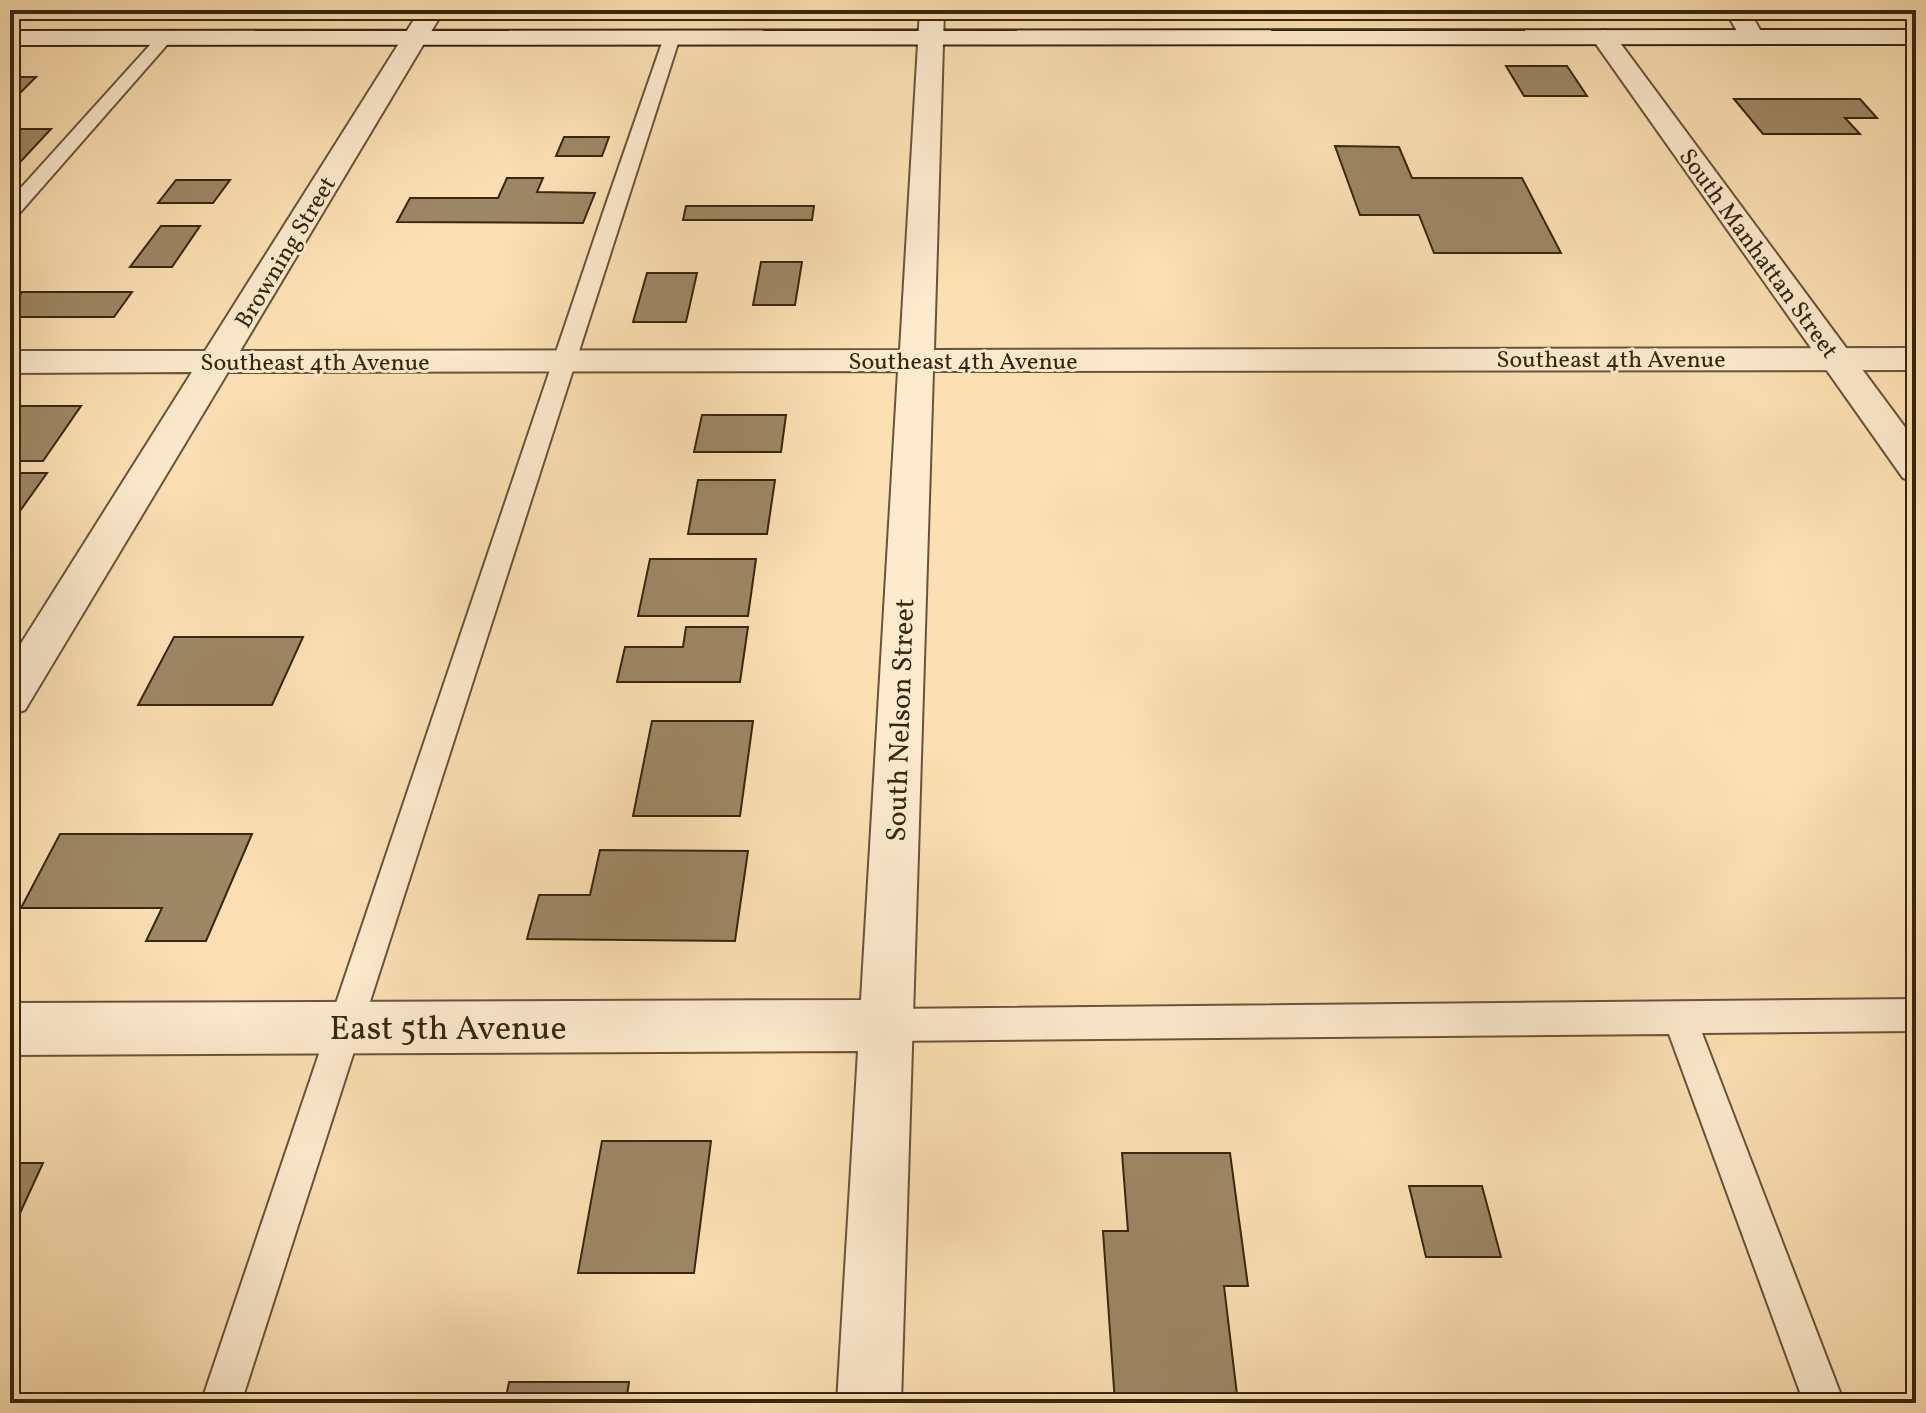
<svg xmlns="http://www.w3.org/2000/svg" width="1926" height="1413" font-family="Vollkorn,serif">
<rect width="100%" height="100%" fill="#fce0b3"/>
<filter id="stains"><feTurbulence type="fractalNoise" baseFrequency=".0025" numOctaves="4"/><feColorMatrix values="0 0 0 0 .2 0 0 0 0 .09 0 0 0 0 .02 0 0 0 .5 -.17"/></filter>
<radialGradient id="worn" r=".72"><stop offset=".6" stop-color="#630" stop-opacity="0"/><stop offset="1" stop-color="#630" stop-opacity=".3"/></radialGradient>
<path fill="#9e8765" stroke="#382610" stroke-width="2" d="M338 10H397L395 13H335Z
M504 10H595L593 15H501Z
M1506 66H1567L1587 96H1524Z
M10 77H36L10 103Z
M1734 99H1860L1877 118H1845L1860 134H1763Z
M10 129H51L10 173Z
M564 137H609L602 156H556Z
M1335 146 1399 147 1412 178H1522L1561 253H1434L1419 215H1360Z
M507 178H543L537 192 595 193 583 223 397 222 410 198H498Z
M176 180H230L213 203H158Z
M686 206H814L812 220H683Z
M161 226H200L172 267H130Z
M761 262H802L795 305H753Z
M647 273H697L686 322H633Z
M22 292H132L114 317H10V306Z
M10 406H81L43 461H10Z
M702 415H786L781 452H694Z
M10 473H47L10 525Z
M698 480H775L767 534H688Z
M650 559H756L748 616H638Z
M686 627H748L740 682H617L625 647H683Z
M174 637H303L272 705H138Z
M652 721H753L740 816H633Z
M60 834H252L206 941H146L162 908H21Z
M600 850 748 851 735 941 527 939 539 895H590Z
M602 1141H711L694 1273H578Z
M1122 1153H1230L1248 1286H1224L1238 1403H1115L1103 1231H1128Z
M10 1163H43L10 1235Z
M1409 1186H1482L1501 1257H1426Z
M509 1382H629L626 1403H505Z"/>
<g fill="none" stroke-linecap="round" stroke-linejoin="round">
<g stroke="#695439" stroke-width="4">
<path id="service" d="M672 32 680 37 241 1403H201L605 207 664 37Z
M159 35 173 38 17 216 10 218V200Z
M1916 999V1031L1702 1033 1844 1403H1804L1669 1034 886 1041 874 1036 869 1025 874 1014 886 1009Z"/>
</g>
<g stroke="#695439" stroke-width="4">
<path id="minor" d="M420 10H444L240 351 900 350 920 10H944L934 350 1916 348V370L933 371 901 1403H837L858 1051 10 1055V1003L861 1000 898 371 228 372 25 710 10 715V661L192 372 10 373V351H205Z
M1725 10H1749L1764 37 1761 42H1743Z"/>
</g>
<g stroke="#695439" stroke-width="4">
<path id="tertiary" d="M1603 30 1612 32 1916 442V482L1903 478 1591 37Z"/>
</g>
<g stroke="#382610" stroke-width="4">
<path id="secondary" d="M1916 30V44L10 45V31Z"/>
</g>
<use href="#service" fill="#fdebce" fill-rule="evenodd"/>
<use href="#minor" fill="#fdebce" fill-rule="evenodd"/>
<use href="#tertiary" fill="#fdebce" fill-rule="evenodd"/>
<use href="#secondary" fill="#fdebce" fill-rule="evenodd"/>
</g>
<g text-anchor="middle" stroke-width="6" stroke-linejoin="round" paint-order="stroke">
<g font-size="24" fill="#382610" stroke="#fdebce">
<text transform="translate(285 252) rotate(-59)" y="8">Browning Street</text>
<text transform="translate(1759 253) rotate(54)" y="8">South Manhattan Street</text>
<text x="1611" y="367">Southeast 4th Avenue</text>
<text x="963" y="369">Southeast 4th Avenue</text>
<text x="315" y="370">Southeast 4th Avenue</text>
</g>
<g font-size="28" fill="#382610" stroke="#fdebce">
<text transform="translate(899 720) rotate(-88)" y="10">South Nelson Street</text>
</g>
<g font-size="34" fill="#382610" stroke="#fdebce">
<text x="448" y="1039">East 5th Avenue</text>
</g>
</g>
<rect width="1926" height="1413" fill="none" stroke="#fce0b3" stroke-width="40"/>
<rect x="12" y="12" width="1902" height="1389" fill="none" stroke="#382610" stroke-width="4"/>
<rect x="20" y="20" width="1886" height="1373" fill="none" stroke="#382610" stroke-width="2"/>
<rect width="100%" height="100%" filter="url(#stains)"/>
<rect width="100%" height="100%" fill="url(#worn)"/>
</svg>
